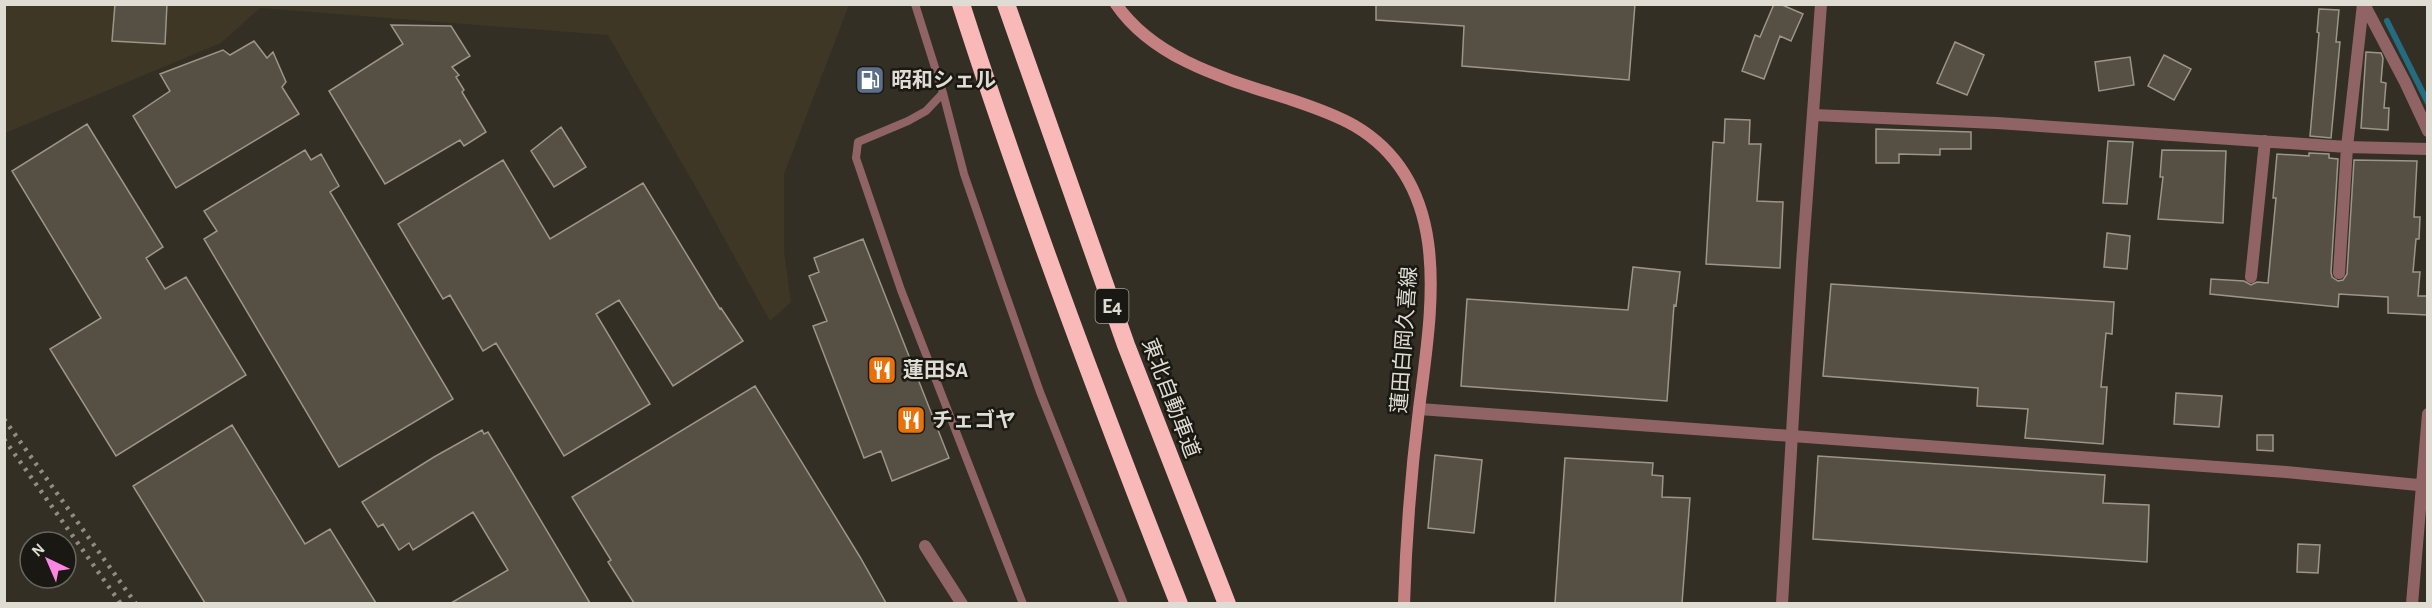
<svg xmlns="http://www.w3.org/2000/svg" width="2432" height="608" font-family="'Alegreya Sans','Noto Sans JP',sans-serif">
<rect width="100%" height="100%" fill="#342f24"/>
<path fill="#3e3725" d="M5 5H849L784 174V251L791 302 770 321 702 198 608 35 260 8 221 43 5 133Z"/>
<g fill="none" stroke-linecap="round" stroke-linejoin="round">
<path stroke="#246c7f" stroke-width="6" d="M2387 21 2428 103"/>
</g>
<path fill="#555043" stroke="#9c9688" stroke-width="1.5" d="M115 4H167L165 44 112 41Z
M1376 4H1635L1629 80 1462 66 1464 26 1376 20Z
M1774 4H1780L1803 14 1791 41 1780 36 1764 79 1742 71 1755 35 1760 37Z
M2319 9 2339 10 2336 42H2340L2331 138 2310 136 2319 33 2317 32Z
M391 25 451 26 470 56 452 67 459 75 456 77 464 90 462 92 486 132 464 146 460 140 385 184 329 91 403 44Z
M254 41 267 58 273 52 286 82 282 87 299 114 176 188 133 116 170 91 160 74 223 50 230 55Z
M1955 42 1984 55 1967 95 1937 83Z
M2366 52 2381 53 2383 58 2381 82 2386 83 2384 108H2389L2388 130 2361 128Z
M2164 55 2191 69 2174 100 2148 86Z
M2130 57 2134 85 2099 91 2095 62Z
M1725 119 1750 120 1749 144H1761L1757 201 1783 202 1780 268 1706 264 1713 142 1724 143Z
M87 124 163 247 146 258 165 289 186 277 246 375 116 456 50 349 101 318 12 171Z
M561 127 586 167 554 187 531 151Z
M1876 129 1971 132V149H1940V155L1899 154V163H1876Z
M2108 141 2133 142 2127 204 2103 203Z
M305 150 311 160 321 154 339 186 330 192 453 399 339 467 204 239 217 231 204 211Z
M2162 150 2226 151 2223 223 2158 219 2163 177H2160Z
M2309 153 2329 154V158L2338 159 2331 272 2332 277 2338 281 2343 280 2347 274 2354 160 2417 161 2414 217H2420L2419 239H2416L2413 272H2420L2418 296H2427V315L2388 313V297L2339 294 2338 307 2210 294 2211 279 2244 281 2251 285 2257 282 2268 283 2276 198H2273L2277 154 2309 156Z
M503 160 550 239 643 183 720 309 721 308 743 341 673 386 619 300 596 314 650 404 564 456 496 343 483 351 450 295 443 299 398 224Z
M2107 233 2130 236 2127 269 2104 267Z
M863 239 949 458 892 481 881 451 864 458 813 326 827 321 809 276 819 272 814 258Z
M1633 267 1680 272 1676 306 1674 305 1667 401 1461 386 1467 299 1628 310Z
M1831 284 2114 302 2112 334 2106 333 2101 387H2107L2103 444 2025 438 2028 409 1977 406 1978 388 1823 376Z
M755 386 860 557 886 603H634L608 562 611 560 572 497Z
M2176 393 2222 396 2219 427 2174 424Z
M232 425 305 544 330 529 376 603H205L133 486Z
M482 430 484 434 488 432 590 603H451L508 570 473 512 413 550 409 543 399 550 383 524 378 527 362 502 434 457Z
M2257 435H2273V451L2257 450Z
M1435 455 1482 460 1474 533 1428 528Z
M1818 456 2105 475 2103 503 2149 505 2147 562 1813 539Z
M1565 458 1653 463 1652 475 1663 476 1662 497 1690 498 1682 603H1555Z
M2298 544 2320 545 2318 573 2297 572Z"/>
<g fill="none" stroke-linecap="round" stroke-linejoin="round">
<path stroke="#906465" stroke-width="8" d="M915 4 943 93 964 174 1001 281 1040 392 1124 604
M943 93 926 111 908 121 858 142 856 158 901 290 1023 604"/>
<path stroke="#906465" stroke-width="12" d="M2364 4 2405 82 2428 131
M1814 115 1997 123 2347 147 2428 149
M2339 273 2347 147 2363 4
M2251 277 2265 141
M1419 409 2286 472 2428 486
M925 546 962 604
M2412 604 2428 414"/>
<path stroke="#906465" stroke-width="12" d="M1782 604 1802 263 1821 4"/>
<path stroke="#c58182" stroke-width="12" d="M1116 4C1155 61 1230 80 1292 100 1313 107 1336 115 1355 126 1456 186 1431 312 1419 409 1411 473 1406 538 1404 604"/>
<path stroke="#f9b9b9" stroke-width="18" d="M961 4C1026 207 1101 406 1179 604
M1006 4 1126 345 1227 604"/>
<path stroke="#908c83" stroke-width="4.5" stroke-dasharray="3 6" stroke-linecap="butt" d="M4 419 136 604
M4 439 121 604"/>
</g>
<defs>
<g id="fuel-square" transform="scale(1.5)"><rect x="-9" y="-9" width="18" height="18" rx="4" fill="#5c6f8a" stroke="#1a1812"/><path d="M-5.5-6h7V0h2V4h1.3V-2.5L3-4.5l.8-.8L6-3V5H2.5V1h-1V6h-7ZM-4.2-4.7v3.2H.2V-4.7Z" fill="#fff"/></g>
<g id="restaurant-square" transform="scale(1.5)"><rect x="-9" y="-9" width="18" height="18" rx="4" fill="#e8710a" stroke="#1a1812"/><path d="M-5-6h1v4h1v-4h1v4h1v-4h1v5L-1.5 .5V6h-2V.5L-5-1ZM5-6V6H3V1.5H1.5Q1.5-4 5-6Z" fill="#fff"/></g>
</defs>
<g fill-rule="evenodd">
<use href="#fuel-square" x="870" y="80"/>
<use href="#restaurant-square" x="882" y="370"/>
<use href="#restaurant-square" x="911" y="420"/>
</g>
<g text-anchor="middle" stroke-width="5" stroke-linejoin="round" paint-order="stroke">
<rect fill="#1a1812" stroke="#a4a19a" stroke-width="1.5" x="1095.5" y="289" width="33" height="34" rx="4.5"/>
<g font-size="20" font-weight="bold" fill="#dfdcd4">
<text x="1112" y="313">E4</text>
</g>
<g font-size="21" font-weight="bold" fill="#dfdcd4" stroke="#1a1812" text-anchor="start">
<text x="891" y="87">昭和シェル</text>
<text x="903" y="377">蓮田SA</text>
<text x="932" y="427">チェゴヤ</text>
</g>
<g font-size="21" fill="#dfdcd4" stroke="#1a1812">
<text transform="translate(1404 340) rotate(-86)" y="7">蓮田白岡久喜線</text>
<text transform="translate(1171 398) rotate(69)" y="7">東北自動車道</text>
</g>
</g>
<rect width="2432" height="608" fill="none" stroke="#dfdcd4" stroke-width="12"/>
<g transform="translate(48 560) rotate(316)"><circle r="28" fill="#1a1812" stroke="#696660" stroke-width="1.5"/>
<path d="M0-4.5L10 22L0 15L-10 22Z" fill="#fc86e4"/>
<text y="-9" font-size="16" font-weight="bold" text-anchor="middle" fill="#dfdcd4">N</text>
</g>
</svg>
